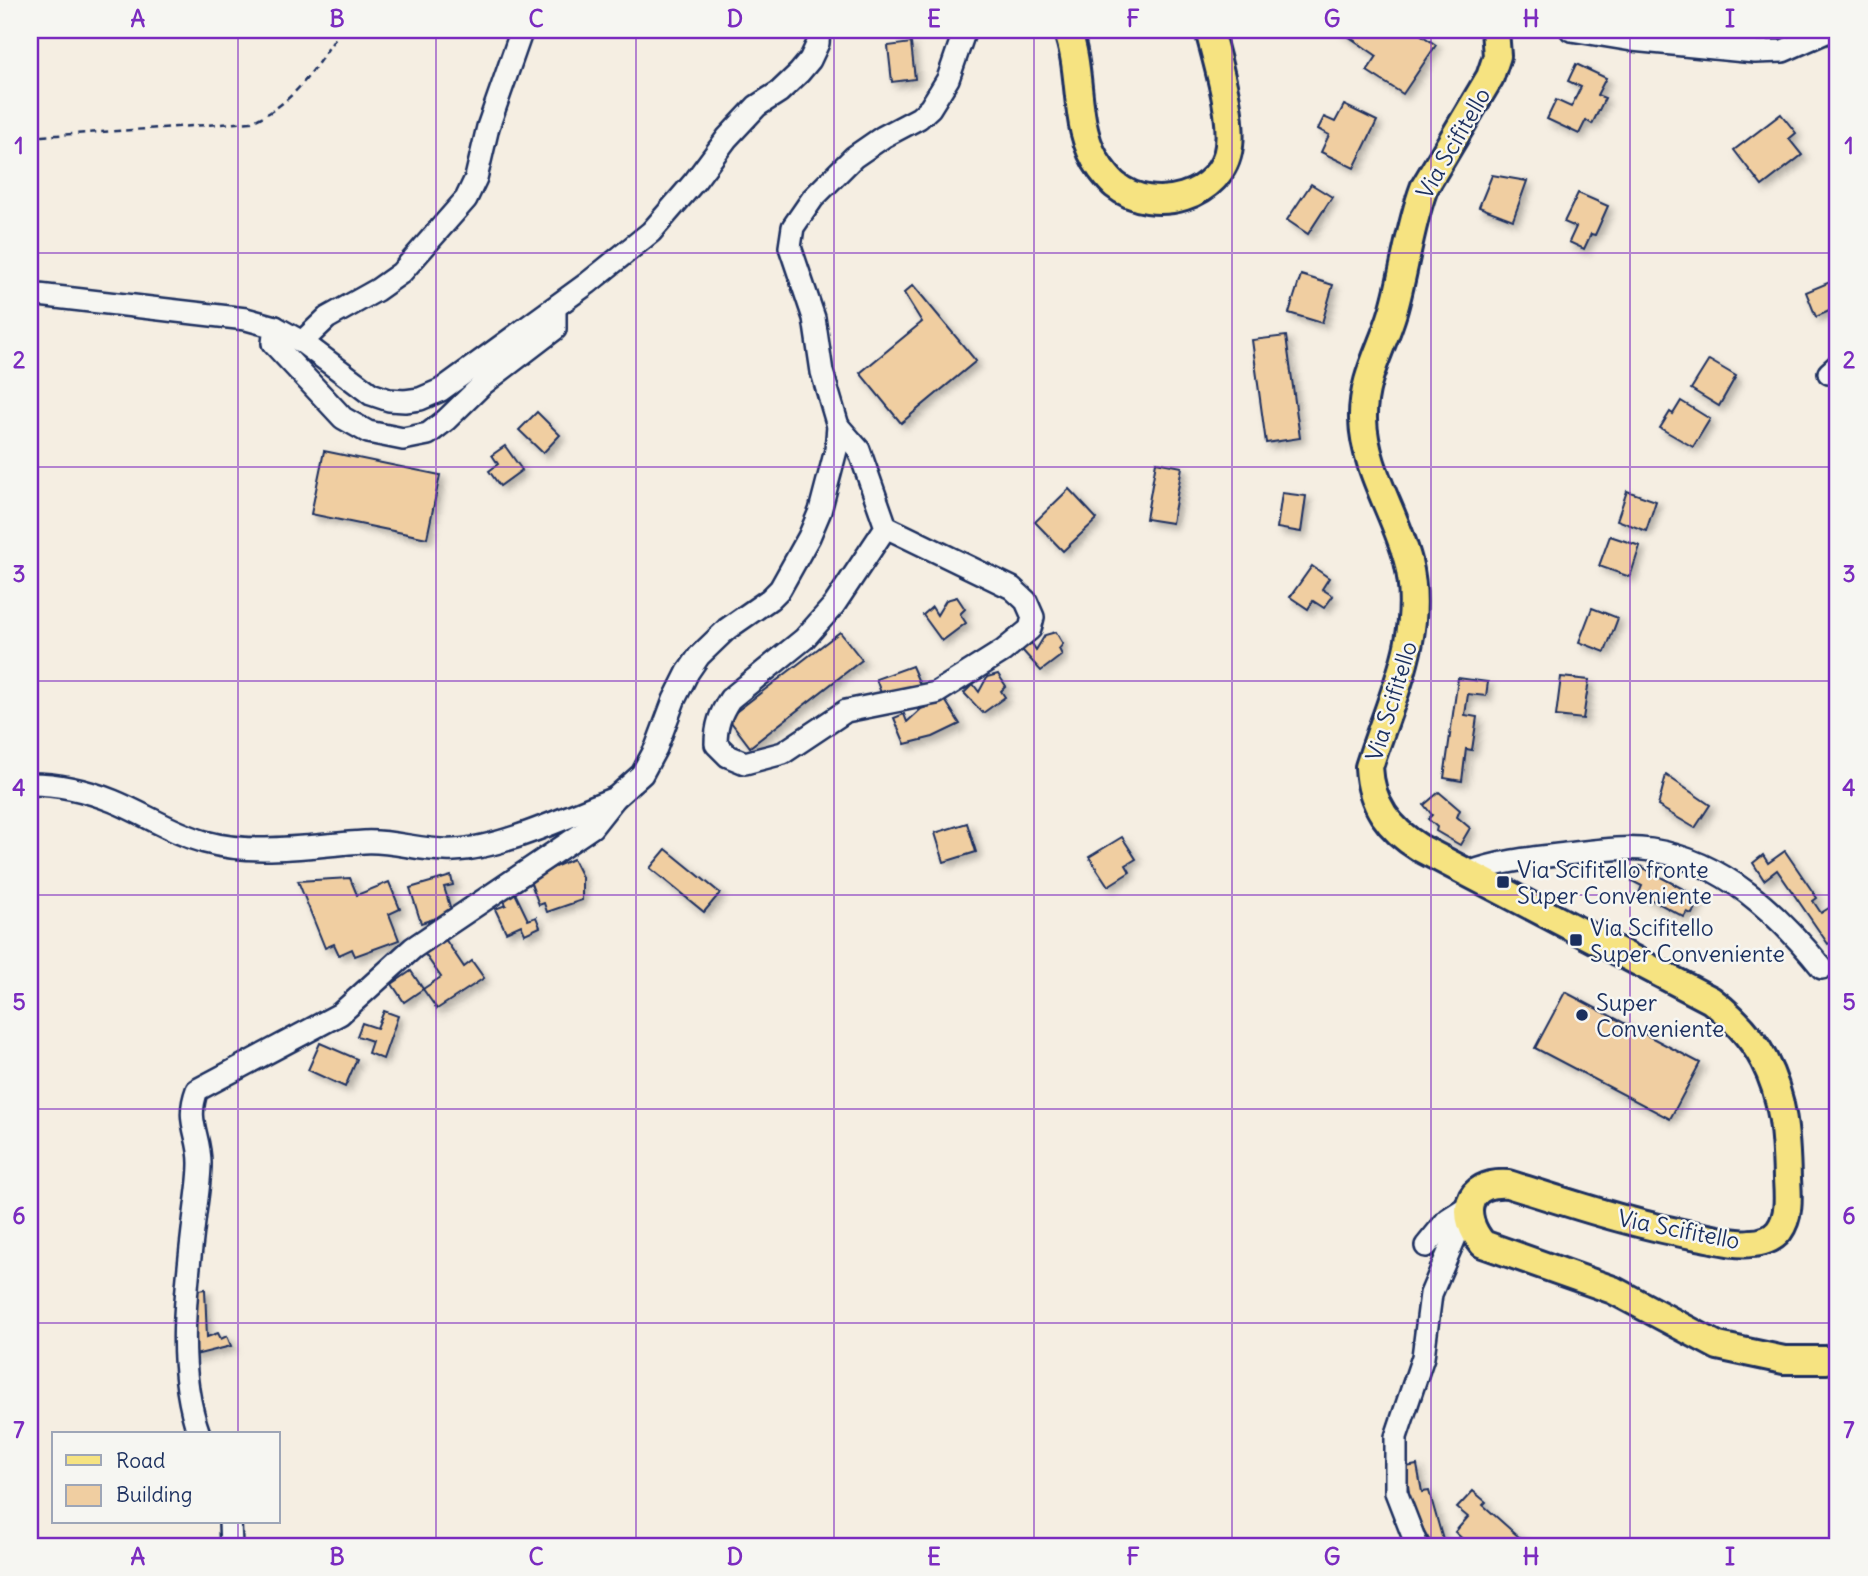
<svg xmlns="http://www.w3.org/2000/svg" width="1868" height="1576" font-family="Delius,sans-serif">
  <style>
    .building { fill: #f0cea1; stroke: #1b2f5e; stroke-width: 2; filter: url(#shadow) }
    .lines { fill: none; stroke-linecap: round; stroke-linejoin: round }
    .minor-casing { stroke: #1b2f5e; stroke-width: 26 }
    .major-casing { stroke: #1b2f5e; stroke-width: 32 }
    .path { stroke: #1b2f5e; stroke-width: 2.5; stroke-dasharray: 7 5; stroke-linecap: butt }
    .minor { stroke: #f6f6f2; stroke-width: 21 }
    .major { stroke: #f6e381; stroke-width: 26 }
    .grid { fill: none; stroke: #7b2cbf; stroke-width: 2; stroke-opacity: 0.55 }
    .poi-dot { fill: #1b2f5e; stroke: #f6f6f2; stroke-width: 2.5 }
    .labels { text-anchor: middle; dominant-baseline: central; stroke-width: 5; stroke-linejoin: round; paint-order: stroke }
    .street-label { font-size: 23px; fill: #1b2f5e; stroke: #f6f6f2 }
    .poi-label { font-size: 23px; fill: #1b2f5e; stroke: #f6f6f2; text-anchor: start }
    .neatline { fill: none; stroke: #7b2cbf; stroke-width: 2.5 }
    .grid-label { font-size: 23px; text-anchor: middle; font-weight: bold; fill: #7b2cbf }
  </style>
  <defs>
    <filter id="shadow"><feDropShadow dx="4.5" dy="4.5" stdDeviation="3.5" flood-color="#0004"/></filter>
  </defs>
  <rect width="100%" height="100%" fill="#f5eee2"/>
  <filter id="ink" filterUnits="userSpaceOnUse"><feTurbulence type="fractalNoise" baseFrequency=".0143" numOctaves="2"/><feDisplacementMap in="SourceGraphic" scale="14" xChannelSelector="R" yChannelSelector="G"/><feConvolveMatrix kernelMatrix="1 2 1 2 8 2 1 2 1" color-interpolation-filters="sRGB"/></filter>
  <g filter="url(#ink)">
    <g class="building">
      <path d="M1339,30H1414L1436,45L1403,94L1367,71L1377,56Z"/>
      <path d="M911,43L915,79L892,82L888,46Z"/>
      <path d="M1576,64L1606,78L1597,95L1605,98L1592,124L1586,120L1579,134L1547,119L1556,100L1571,107L1581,87L1568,81Z"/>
      <path d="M1344,105L1377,121L1354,168L1321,152L1329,135L1318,129L1324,117L1335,122Z"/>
      <path d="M1781,114L1796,133L1789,139L1802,155L1762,186L1734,150Z"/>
      <path d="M1492,175L1527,181L1513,220L1479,207Z"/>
      <path d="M1311,184L1332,197L1308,234L1287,220Z"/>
      <path d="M1578,193L1608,206L1595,235L1591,234L1584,249L1569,242L1576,227L1564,222Z"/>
      <path d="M1301,275L1333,285L1322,323L1289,313Z"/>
      <path d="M1830,282L1838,300V307L1816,317L1806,292Z"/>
      <path d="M913,285L976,361L901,423L860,373L922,322L904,293Z"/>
      <path d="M1286,336L1300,438L1266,443L1252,340Z"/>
      <path d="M1709,360L1736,376L1719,406L1691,389Z"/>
      <path d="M1681,401L1710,419L1693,447L1660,428L1670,412L1673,414Z"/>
      <path d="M537,412L560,435L543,453L519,430Z"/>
      <path d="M505,446L522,470L500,486L489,471L498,464L492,455Z"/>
      <path d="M324,451L440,475L427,538L311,514Z"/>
      <path d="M1156,462L1182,467L1172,523L1146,519Z"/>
      <path d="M1069,489L1097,519L1063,551L1035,522Z"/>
      <path d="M1627,491L1656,501L1646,531L1617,520Z"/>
      <path d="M1282,493L1306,496L1301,532L1277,528Z"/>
      <path d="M1610,536L1640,546L1630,577L1599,566Z"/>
      <path d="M1312,566L1329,578L1322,589L1333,596L1324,608L1313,601L1308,609L1290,597Z"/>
      <path d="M957,597L965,609L960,614L966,623L942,641L923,615L932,607L937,615L946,600Z"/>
      <path d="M1592,608L1618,618L1605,652L1579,642Z"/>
      <path d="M840,632L862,660L750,747L728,718Z"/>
      <path d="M1056,632L1063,644L1059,649L1062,655L1041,671L1022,650L1031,642L1036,650L1045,635Z"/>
      <path d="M912,666L921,687L881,693L876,679Z"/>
      <path d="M998,674L1006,686L1001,691L1005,697L983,713L964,693L973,684L979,692L987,677Z"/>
      <path d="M1561,677L1589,680L1583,719L1556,716Z"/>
      <path d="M1458,678L1488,682L1486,696L1468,694L1465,715L1477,717L1472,750L1466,749L1462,781L1444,778Z"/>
      <path d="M945,700L960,724L933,737L905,744L894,718L904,714L907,722L921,709Z"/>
      <path d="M1666,775L1710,805L1695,828L1658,806Z"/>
      <path d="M1439,792L1460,810L1457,817L1470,828L1460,845L1436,831L1437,827L1428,819L1432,815L1424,805Z"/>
      <path d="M967,823L976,852L944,862L935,833Z"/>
      <path d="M1122,837L1136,859L1126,865L1130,872L1108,886L1089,857Z"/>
      <path d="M666,849L720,893L704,912L650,868Z"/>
      <path d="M1785,851L1817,898L1813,901L1821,913L1832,906L1838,915V938L1828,944L1777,870L1764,880L1753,863L1763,855L1768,863Z"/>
      <path d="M573,859L582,877V900L547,912L544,903L539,905L529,878Z"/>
      <path d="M1640,866L1700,898L1692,914L1687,912L1684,917L1639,893L1642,886L1632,881Z"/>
      <path d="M451,876L453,885L444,887L452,913L421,923L410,888Z"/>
      <path d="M350,878L357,895L389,882L400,909L389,914L399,940L355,956L352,949L339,955L334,944L325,948L298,881Z"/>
      <path d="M515,893L528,920L536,917L540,927L525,934L521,925L506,932L495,909L506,905L503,898Z"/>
      <path d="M443,936L464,967L472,961L484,978L437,1009L423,989L441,977L422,950Z"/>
      <path d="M411,971L423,989L404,1002L392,984Z"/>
      <path d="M1565,992L1700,1063L1670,1119L1535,1048Z"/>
      <path d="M384,1011L398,1016L383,1059L368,1053L372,1041L357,1036L362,1023L377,1028Z"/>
      <path d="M320,1043L357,1059L345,1087L308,1070Z"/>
      <path d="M205,1289L207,1337L218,1333L221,1339L227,1336L231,1346L191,1356L192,1291Z"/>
      <path d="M1417,1465L1422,1492L1429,1491L1443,1540L1431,1543L1415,1515L1409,1493L1406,1467Z"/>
      <path d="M1473,1491L1486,1502L1483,1505L1529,1546H1470L1455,1532L1468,1517L1457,1508Z"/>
    </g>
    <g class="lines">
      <g class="minor-casing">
        <g id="minor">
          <path d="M1571,30L1632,40L1755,52L1783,51L1831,30"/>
          <path d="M30,294L246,319L275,327L302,342L371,394L389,400L405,401L420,399L441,390L588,283L651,232L695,181L727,138L757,106L779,92L799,73L810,60L818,43L819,30"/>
          <path d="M275,327L273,343L343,418L368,432L403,439L428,434L446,420L483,384L555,329V308"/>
          <path d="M302,342L327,318L377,290L401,273L466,199L476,178L488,127L522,30"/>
          <path d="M1829,373L1838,365"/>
          <path d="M838,426L859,450L886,527L1012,588L1026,601L1033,617L1030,629L1003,651L936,693L846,711L783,753L745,763L728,756L716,744C716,726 720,714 730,699L804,639L834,605L886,527"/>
          <path d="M30,784C57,784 88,791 113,801C145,814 170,832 205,842C255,856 313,845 364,842C394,840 423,852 454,850C503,848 568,816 615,798"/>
          <path d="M1468,873C1500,861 1532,858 1566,854C1594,851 1624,846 1651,850C1724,861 1778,914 1822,968"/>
          <path d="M1426,1246L1448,1219L1470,1205"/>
          <path d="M199,1434C175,1367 186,1291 194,1222C196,1203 200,1182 200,1163C200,1134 185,1122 197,1090L340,1014L413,948L592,827L615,798L642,774L656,748L674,700L688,672L699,656L727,629L770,599L780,589L809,537L820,511L836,450L838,426L822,372L814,318L790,247L793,227L813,198L854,157L883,137L919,118L930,108L948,79L965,30"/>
          <path d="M230,1522L231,1546"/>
          <path d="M1417,1546L1396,1492V1437L1423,1357L1431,1294L1457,1233L1469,1222"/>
        </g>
      </g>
      <g class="major-casing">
        <g id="major">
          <path d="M1067,30C1084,74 1072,130 1101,169C1105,174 1110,181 1115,185C1153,216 1223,197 1229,146C1233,113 1217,62 1209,30"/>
          <path d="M1495,30L1497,56L1490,77L1424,188C1409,228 1405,271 1393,312C1382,349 1362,379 1363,419C1364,468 1396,514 1408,561C1426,635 1390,699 1369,767C1371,805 1389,829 1420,848L1711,1000C1733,1017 1751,1035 1764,1060C1784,1098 1786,1137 1787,1179C1788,1196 1790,1216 1779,1231C1773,1239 1761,1243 1751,1243C1736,1245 1718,1240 1703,1237C1637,1226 1572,1204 1508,1184C1465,1181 1459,1216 1483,1244L1613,1290L1718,1346L1784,1360H1826L1838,1358"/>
        </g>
      </g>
      <path class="path" d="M30,140L42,136L251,122C296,103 314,68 341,30"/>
      <use href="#minor" class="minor"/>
      <use href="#major" class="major"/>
    </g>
  </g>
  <path class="grid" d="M238,30V1434M436,30V1546M636,30V1546M834,30V1546M1034,30V1546M1232,30V1546M1431,30V1546M1630,30V1546M30,253H1838M30,467H1838M30,681H1838M30,895H1838M30,1109H1838M30,1323H1838M238,1522V1546"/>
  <g class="poi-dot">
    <rect x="1496" y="875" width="14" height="14" rx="3.5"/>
    <rect x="1569" y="933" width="14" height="14" rx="3.5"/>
    <circle cx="1582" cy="1015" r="7"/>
  </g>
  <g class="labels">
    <g class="street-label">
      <text transform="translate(1453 143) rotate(-60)">Via Scifitello</text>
      <text transform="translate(1391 701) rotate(-73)">Via Scifitello</text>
      <text transform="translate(1679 1229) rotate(11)">Via Scifitello</text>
    </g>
    <g class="poi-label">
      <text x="1517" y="869">Via Scifitello fronte<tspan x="1517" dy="26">Super Conveniente</tspan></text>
      <text x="1590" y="927">Via Scifitello<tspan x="1590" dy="26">Super Conveniente</tspan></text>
      <text x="1596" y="1002">Super<tspan x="1596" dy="26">Conveniente</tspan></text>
    </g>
  </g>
  <rect width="1868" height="1576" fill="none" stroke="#f6f6f2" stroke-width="77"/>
  <rect x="52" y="1432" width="228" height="91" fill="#f6f6f2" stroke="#9ea6b7" stroke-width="2"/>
  <rect x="66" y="1455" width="35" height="10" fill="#f6e381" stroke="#9ea6b7" stroke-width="2"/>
  <text x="116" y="1468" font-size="21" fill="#1b2f5e">Road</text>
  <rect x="66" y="1485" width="35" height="21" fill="#f0cea1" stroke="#9ea6b7" stroke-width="2"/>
  <text x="116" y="1502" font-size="21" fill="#1b2f5e">Building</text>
  <rect x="38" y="38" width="1791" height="1500" class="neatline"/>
  <g class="grid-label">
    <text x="138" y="27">A</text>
    <text x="337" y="27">B</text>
    <text x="536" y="27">C</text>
    <text x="735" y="27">D</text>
    <text x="934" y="27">E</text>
    <text x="1133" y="27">F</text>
    <text x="1332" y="27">G</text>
    <text x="1531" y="27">H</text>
    <text x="1730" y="27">I</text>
    <text x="19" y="154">1</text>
    <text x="1849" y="154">1</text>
    <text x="19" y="368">2</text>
    <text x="1849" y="368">2</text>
    <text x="19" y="582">3</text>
    <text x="1849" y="582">3</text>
    <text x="19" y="796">4</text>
    <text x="1849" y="796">4</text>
    <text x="19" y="1010">5</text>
    <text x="1849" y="1010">5</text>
    <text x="19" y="1224">6</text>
    <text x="1849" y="1224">6</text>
    <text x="19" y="1438">7</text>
    <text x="1849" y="1438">7</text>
    <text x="138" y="1565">A</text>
    <text x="337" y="1565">B</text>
    <text x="536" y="1565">C</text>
    <text x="735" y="1565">D</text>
    <text x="934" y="1565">E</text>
    <text x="1133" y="1565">F</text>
    <text x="1332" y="1565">G</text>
    <text x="1531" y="1565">H</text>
    <text x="1730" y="1565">I</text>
  </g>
</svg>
